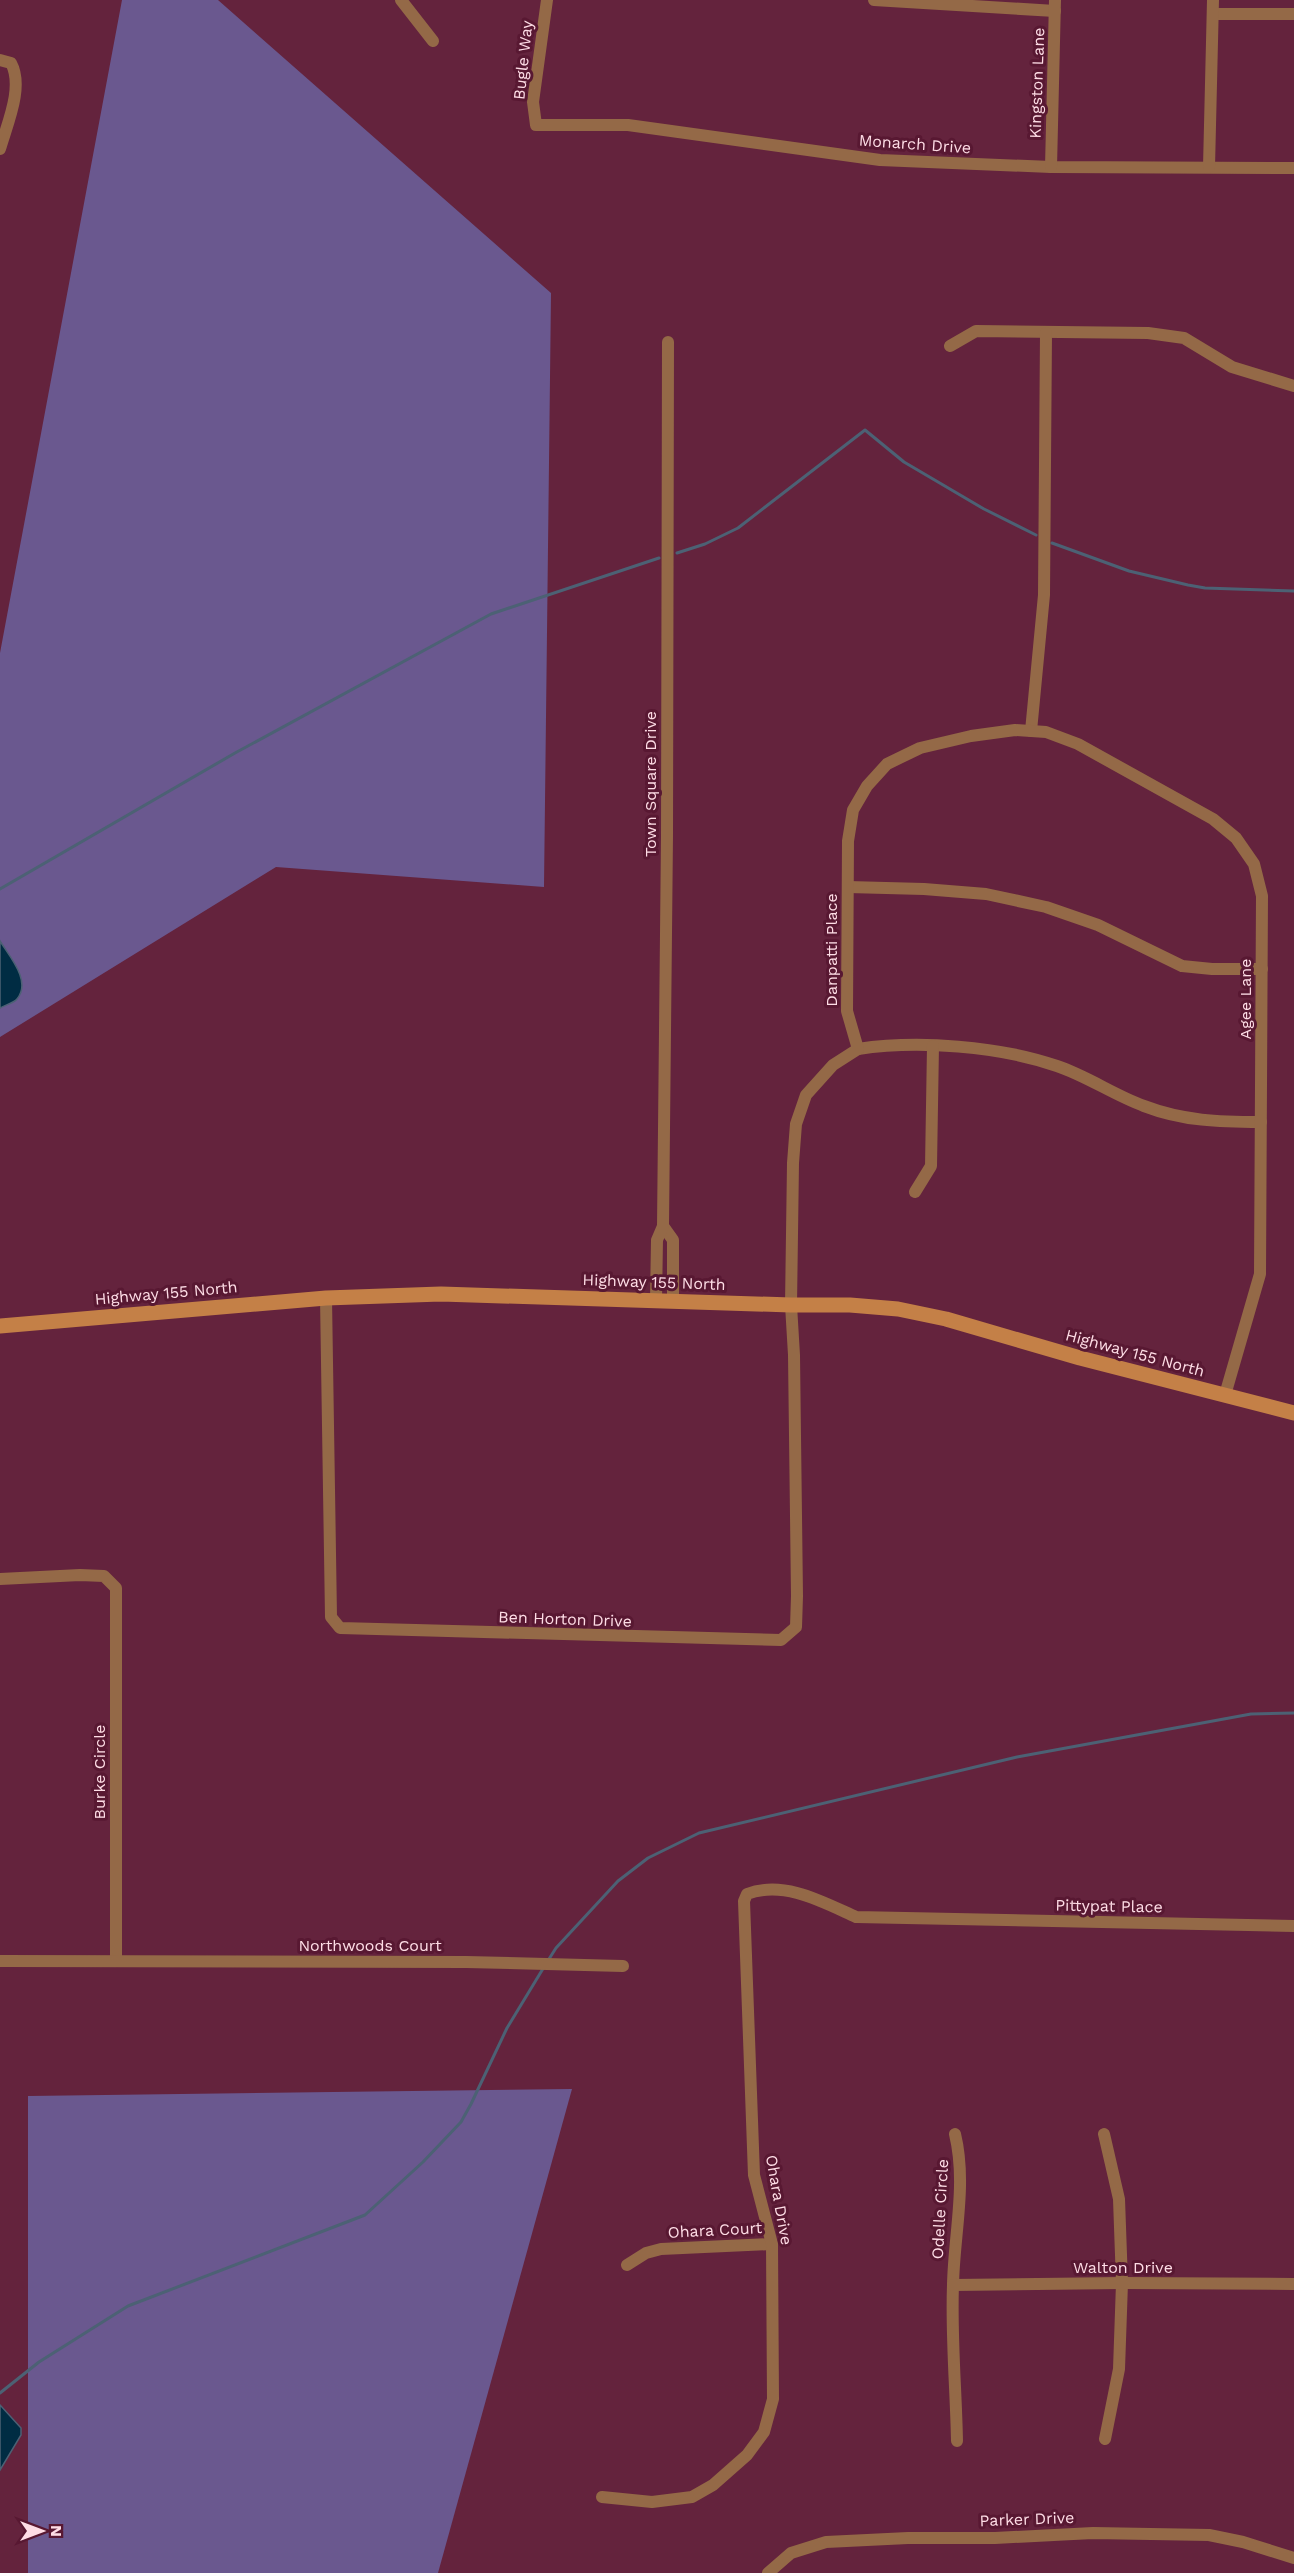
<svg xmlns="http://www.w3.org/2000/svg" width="1294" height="2573" font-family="'Work Sans',sans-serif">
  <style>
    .green { fill: #6a588f }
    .water { fill: #002c43; stroke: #4c6174; stroke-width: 1.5 }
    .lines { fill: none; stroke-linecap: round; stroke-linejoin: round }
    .stream { stroke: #4c6174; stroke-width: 3 }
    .street { stroke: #946947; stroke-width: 12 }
    .secondary { stroke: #c48047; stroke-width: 15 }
    .labels { text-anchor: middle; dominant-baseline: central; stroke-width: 6; stroke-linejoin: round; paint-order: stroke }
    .street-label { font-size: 16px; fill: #fedde6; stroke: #581832 }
  </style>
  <rect width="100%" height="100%" fill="#64233d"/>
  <g class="green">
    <path d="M122,0H218L551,293L544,887L276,867L0,1037V653Z"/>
    <path d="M572,2089L438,2573H28V2096Z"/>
  </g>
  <g class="water">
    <path d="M0,941C9,956 32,981 17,999C14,1003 5,1005 0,1008Z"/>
    <path d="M0,2405L21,2428V2435L0,2470Z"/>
  </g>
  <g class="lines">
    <g class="stream">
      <path d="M1052,543L1129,571L1188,585L1205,588L1294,591"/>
      <path d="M677,553L705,544L738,528L865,430L904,462L984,509L1036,535"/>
      <path d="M0,889L235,753L491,614L659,558"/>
      <path d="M549,1959L556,1948L618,1881L648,1858L699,1833L1017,1757L1251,1714L1294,1713"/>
      <path d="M0,2393L39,2362L128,2306L365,2215L423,2162L461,2122L471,2104L507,2028L544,1967"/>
    </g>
    <g class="street">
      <path d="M401,0L433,41"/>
      <path d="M547,0L533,102L536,125H628L880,160L1051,167L1294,168"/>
      <path d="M874,0L1055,11"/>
      <path d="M1213,14H1294"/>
      <path d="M0,60L11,63C24,87 7,124 0,149"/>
      <path d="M1051,167L1055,0"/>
      <path d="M1209,167L1213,0"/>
      <path d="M950,346L976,331L1148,333L1184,338L1232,367L1294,386"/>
      <path d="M1031,731L1044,595L1046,333"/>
      <path d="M848,887L924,889L986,894L1046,907L1098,925L1182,966L1212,969H1262"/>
      <path d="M858,1049C918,1040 999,1046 1057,1066C1087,1076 1114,1095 1144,1106C1183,1121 1220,1122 1261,1122"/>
      <path d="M915,1192L931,1166L933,1046"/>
      <path d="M663,1226L673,1240V1300"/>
      <path d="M326,1298L331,1617L340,1628L781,1640L796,1627L797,1596L794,1355L791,1305L793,1163L796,1124L806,1095L833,1065L858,1049L847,1011L848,841L853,810L867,786L887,764L920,748L971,736L1015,730L1046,732L1078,744L1213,819L1236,838L1254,864L1262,896L1260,1274L1225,1395"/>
      <path d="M656,1300L657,1240L663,1226L667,836L668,342"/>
      <path d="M0,1579L80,1575L104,1576L116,1588V1960"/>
      <path d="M0,1961L466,1962L623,1966"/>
      <path d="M955,2134C967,2184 954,2234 953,2285C951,2336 956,2389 957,2441"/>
      <path d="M1104,2134L1119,2199L1122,2283L1119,2369L1105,2439"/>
      <path d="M627,2265L646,2253L661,2249L772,2244"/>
      <path d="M953,2285L1122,2283L1294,2284"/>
      <path d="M602,2497L652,2502L692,2497L713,2485L747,2455L764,2432L773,2399L772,2244L754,2175L744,1901L747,1894C784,1880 823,1902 856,1917L1294,1926"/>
      <path d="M768,2573L791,2553L826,2542L908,2538H995L1093,2533L1209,2535L1243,2542L1294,2558"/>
    </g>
    <path class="secondary" d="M0,1326L326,1298L441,1294L791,1305H850L898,1309L946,1319L1080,1358L1294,1413"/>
  </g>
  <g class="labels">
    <g class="street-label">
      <text transform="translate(523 60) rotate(-84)">Bugle Way</text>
      <text transform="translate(1037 83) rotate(-88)">Kingston Lane</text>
      <text transform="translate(915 144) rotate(4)">Monarch Drive</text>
      <text transform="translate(650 784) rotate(-90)">Town Square Drive</text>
      <text transform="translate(831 950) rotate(-90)">Danpatti Place</text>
      <text transform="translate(1245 999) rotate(-90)">Agee Lane</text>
      <text transform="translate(654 1282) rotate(2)">Highway 155 North</text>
      <text transform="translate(166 1293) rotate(-5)">Highway 155 North</text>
      <text transform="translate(1135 1353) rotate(15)">Highway 155 North</text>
      <text transform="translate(565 1619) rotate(2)">Ben Horton Drive</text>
      <text transform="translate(99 1772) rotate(-90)">Burke Circle</text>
      <text transform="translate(1109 1906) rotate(1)">Pittypat Place</text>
      <text x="370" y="1945">Northwoods Court</text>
      <text transform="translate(779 2200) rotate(80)">Ohara Drive</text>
      <text transform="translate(940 2209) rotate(-87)">Odelle Circle</text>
      <text transform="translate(715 2230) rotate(-3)">Ohara Court</text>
      <text x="1123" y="2267">Walton Drive</text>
      <text transform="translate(1027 2519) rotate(-2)">Parker Drive</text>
    </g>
  </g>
  <g transform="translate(42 2531) rotate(90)" stroke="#581832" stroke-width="4.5" paint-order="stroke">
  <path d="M0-4.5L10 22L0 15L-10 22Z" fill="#fedde6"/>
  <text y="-9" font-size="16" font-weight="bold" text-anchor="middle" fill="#fedde6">N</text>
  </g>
</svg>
